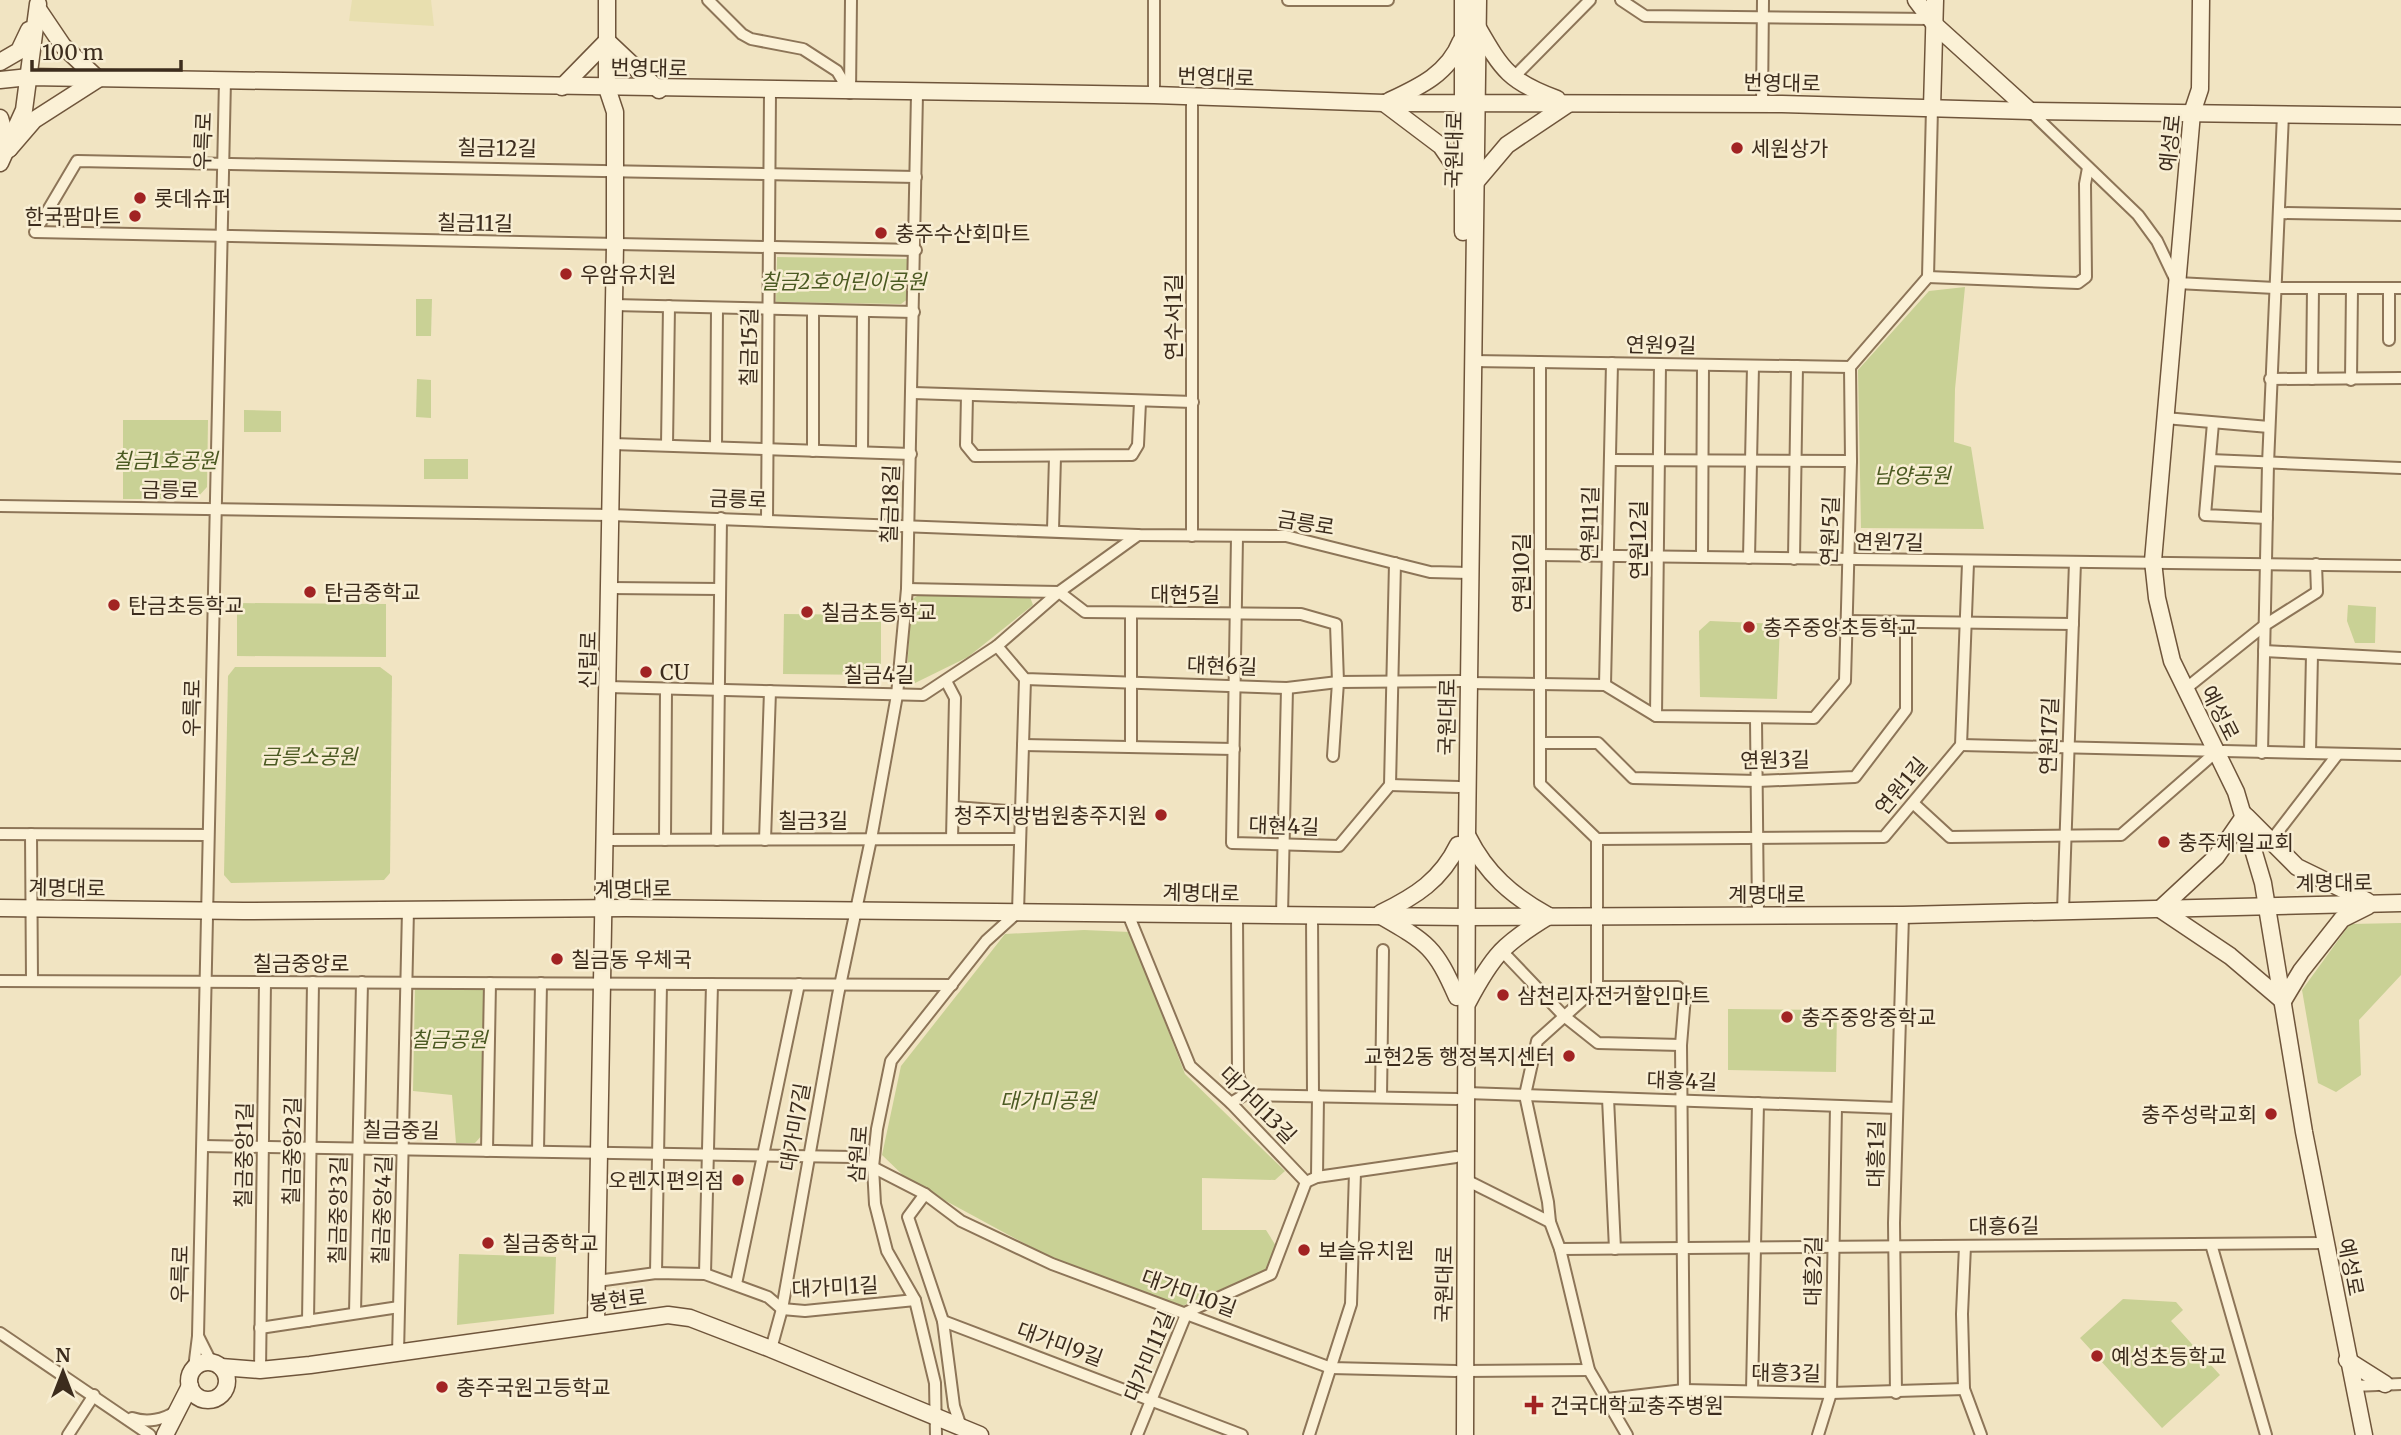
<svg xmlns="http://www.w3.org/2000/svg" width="2401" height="1435" font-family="Merriweather,'Noto Sans KR',serif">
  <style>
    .farmland { fill: #e8dfaf }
    .green { fill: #c9d195 }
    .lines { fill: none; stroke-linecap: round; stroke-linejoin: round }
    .street-casing { stroke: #8d7558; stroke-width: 14 }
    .secondary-casing { stroke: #6f553b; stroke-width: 19 }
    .street { stroke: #fbf1d6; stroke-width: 10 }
    .secondary { stroke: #fbf1d6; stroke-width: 16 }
    .poi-dot { fill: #a12323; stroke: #f8eed3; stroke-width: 2.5 }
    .labels { text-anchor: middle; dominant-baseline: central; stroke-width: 5; stroke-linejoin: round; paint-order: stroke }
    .street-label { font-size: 21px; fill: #3c2c1d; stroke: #f8eed3 }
    .poi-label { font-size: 21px; fill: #3c2c1d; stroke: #f8eed3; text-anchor: start }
    .park-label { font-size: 21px; font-style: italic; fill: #4b5a22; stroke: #f8eed3 }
  </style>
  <rect width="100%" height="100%" fill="#f1e4c2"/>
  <path class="farmland" d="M352,0H431L434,26L349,21Z"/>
  <g class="green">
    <path d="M777,257L909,259V298L901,304L776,302Z"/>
    <path d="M1965,287L1955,389L1954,442L1971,447L1984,529L1861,528L1858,370L1929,291Z"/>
    <path d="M416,299H432L431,336H416Z"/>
    <path d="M417,379L431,380V418L416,417Z"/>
    <path d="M244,410L281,411V432H244Z"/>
    <path d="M123,420H208L207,487L196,499H123Z"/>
    <rect x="424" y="459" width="44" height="20"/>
    <path d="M920,594L1030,597L1033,605L968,657L913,684L907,675L911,600Z"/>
    <path d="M237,603L386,604V657L237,656Z"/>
    <path d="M2348,605L2376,607L2375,643H2355L2347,621Z"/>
    <path d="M784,614L881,615V675L783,674Z"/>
    <path d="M1710,621L1780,624L1777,699L1700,697L1699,631Z"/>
    <path d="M235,667H380L392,676L390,873L384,880L231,883L224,875L228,676Z"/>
    <path d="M2401,923V975L2359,1020L2361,1075L2336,1092L2318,1083L2302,990L2350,924Z"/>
    <path d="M1084,930L1130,932L1185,1074L1285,1171L1275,1180L1202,1178V1230H1266L1276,1246L1266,1270L1182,1306L1046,1255L909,1181L882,1155L901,1066L1005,934Z"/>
    <path d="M415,986L485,987L483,1134L475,1143H456L452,1095L413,1091Z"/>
    <path d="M1728,1009L1837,1010L1836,1072L1728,1070Z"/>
    <path d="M459,1254L556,1257L554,1314L457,1325Z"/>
    <path d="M2123,1299L2176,1302L2183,1310L2171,1321L2220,1375L2162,1428L2080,1338Z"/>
  </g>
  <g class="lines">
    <g class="street-casing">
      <g id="street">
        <path d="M708,0L742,34L751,39L803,49L837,71L850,93"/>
        <path d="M1288,0H1388"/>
        <path d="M1621,0L1645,16L1931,19"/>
        <path d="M1513,78L1590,0"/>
        <path d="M850,92L851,0"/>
        <path d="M1154,95V0"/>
        <path d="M1762,104L1763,0"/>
        <path d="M2030,111L2138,215L2157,241L2177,283L2275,288H2401"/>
        <path d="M2279,213L2401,215"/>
        <path d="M916,250L35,232L77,161L916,177"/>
        <path d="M1928,277L2078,283L2086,277L2085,184L2088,168"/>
        <path d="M1928,277L1932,108"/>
        <path d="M2389,288V340"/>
        <path d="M614,305L914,312"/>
        <path d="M1471,361L1850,367"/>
        <path d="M1540,362V784L1597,839V987"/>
        <path d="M2270,379L2401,378"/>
        <path d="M2312,379L2313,288"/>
        <path d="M2351,380L2352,288"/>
        <path d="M913,393L1193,402"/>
        <path d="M967,395L966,445L975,456L1132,455L1138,445L1140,402"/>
        <path d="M2165,418L2269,427"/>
        <path d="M2213,423L2205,515L2267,518"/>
        <path d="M613,444L911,454"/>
        <path d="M667,445L669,306"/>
        <path d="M716,447L717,308"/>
        <path d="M813,451V311"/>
        <path d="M862,452L863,311"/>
        <path d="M1611,460L1851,461"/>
        <path d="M2210,460L2401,468"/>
        <path d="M0,506L611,515L1138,535L1286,536L1430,572L1469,573"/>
        <path d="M767,520L770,92"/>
        <path d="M1053,530L1055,457"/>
        <path d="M1192,536V97"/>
        <path d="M1237,537L1232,843L1339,846L1390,785L1395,563"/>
        <path d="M1540,555L2401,566"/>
        <path d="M1702,557L1703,365"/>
        <path d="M1749,558L1753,366"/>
        <path d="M1794,559L1797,366"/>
        <path d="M610,588L720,589"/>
        <path d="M907,589L1059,592L1085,612L1301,614L1336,624L1338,682L1333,756"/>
        <path d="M1847,621L2073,624"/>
        <path d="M997,646L1025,679L1287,688L1338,682L1461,681"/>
        <path d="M2264,651L2401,658"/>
        <path d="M946,681L955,698L952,839"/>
        <path d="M1468,683L1605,685L1656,716L1814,718L1845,681L1851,461L1850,367L1928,277"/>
        <path d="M1605,685L1612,363"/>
        <path d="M608,687L923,695L997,646L1059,592L1138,535"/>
        <path d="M2184,690L2265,625L2317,592L2316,564"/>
        <path d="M1656,716L1660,364"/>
        <path d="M1756,719L1758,915"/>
        <path d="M1540,743H1598L1633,778L1757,781L1855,777L1906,710V623"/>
        <path d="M1023,745L1234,749"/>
        <path d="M1961,745L2401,755"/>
        <path d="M1131,746V613"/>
        <path d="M2310,752L2312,654"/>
        <path d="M2262,753L2268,464L2283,114"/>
        <path d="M1390,785L1459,787"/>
        <path d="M1913,803L1950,837L2121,835L2216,752"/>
        <path d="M954,807L1021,812"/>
        <path d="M0,834L208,835"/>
        <path d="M31,834L32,981"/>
        <path d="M1597,839L1884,837L1961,745L1968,563"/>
        <path d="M605,840L1020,839"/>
        <path d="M665,840L666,689"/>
        <path d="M717,840L721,518"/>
        <path d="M765,840L770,691"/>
        <path d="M2270,842L2337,755"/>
        <path d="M2063,911L2075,562"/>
        <path d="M1128,914L1190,1066L1231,1103L1306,1182L1317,1177L1456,1157"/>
        <path d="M1312,914L1313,1095"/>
        <path d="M1237,915L1238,1074L1244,1095"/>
        <path d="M1282,915L1287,688"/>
        <path d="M1500,949L1564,1016L1598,1043L1681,1045"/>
        <path d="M0,981L952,985"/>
        <path d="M1597,987L1537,1041L1525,1095L1548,1202L1550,1222L1560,1249L1589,1370L1627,1435"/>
        <path d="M1597,987H1678L1685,996L1681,1045L1684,1390"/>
        <path d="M1466,1093L1897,1108"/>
        <path d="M1381,1097L1383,950"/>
        <path d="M1608,1098L1615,1249"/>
        <path d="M1231,1103L1244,1095L1457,1099"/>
        <path d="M203,1146L853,1157L925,1194L961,1221L1052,1264L1331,1368L1456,1371"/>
        <path d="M487,1151L490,983"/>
        <path d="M538,1151L541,983"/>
        <path d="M1317,1177L1318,1096"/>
        <path d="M1466,1180L1550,1222"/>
        <path d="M925,1194L908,1217L943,1321L954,1406L962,1430"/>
        <path d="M2211,1244L2266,1435"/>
        <path d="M1965,1246L1962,1314L1964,1389L1981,1435"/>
        <path d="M1560,1249L2324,1243"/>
        <path d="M656,1273L661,984"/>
        <path d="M705,1274L712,984"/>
        <path d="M597,1281L656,1273L705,1274L768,1297L782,1309L805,1311L915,1300"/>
        <path d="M736,1284L799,984"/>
        <path d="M355,1313L362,982"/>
        <path d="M308,1321L313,982"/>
        <path d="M943,1321L1242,1435"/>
        <path d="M260,1328L399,1307"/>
        <path d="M0,1333L150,1435"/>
        <path d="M198,1336L211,1362"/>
        <path d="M771,1349L782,1309L838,995L871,839L897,695L907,589L917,94"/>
        <path d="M398,1354L408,910"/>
        <path d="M194,1368L198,1336L225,80"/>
        <path d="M260,1370L265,982"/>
        <path d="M1465,1371L1589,1370"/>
        <path d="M2353,1386L2401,1384"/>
        <path d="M1752,1391L1758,1103"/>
        <path d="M1896,1393L1894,1223L1903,915"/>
        <path d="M1607,1399L1684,1390L1831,1393L1964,1389"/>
        <path d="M132,1418C147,1423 164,1420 176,1411"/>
        <path d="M68,1435L94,1395"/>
        <path d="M936,1435L935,1383L915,1300L887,1251L875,1204L873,1167L877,1129L891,1061L986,941L1018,912L1025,679"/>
        <path d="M1137,1435L1187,1312L1271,1274L1306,1182"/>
        <path d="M1309,1435L1351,1304L1355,1172"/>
        <path d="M1818,1435L1831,1393L1836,1106"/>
      </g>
    </g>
    <g class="secondary-casing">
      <g id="secondary">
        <path d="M1916,0L1935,25L2030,111"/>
        <path d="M2201,0L2200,89L2192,113L2153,561L2157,598L2172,661L2236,792L2263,883L2304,1132L2364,1435"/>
        <path d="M1478,28C1502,70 1510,82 1557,99"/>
        <path d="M607,41L659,90"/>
        <path d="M0,62L19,51L29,30"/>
        <path d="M0,80L29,77L1154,95L1384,103L1782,104L2030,111L2401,116"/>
        <path d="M562,87L607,41"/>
        <path d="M1389,101C1419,87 1448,74 1461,41"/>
        <path d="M1384,103L1441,146L1463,178"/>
        <path d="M1932,108L1935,0"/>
        <path d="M0,118L9,149"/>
        <path d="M9,149L34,120L98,79L63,46L38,9"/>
        <path d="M0,163L24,110L38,4"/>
        <path d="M1474,184L1507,145L1568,104"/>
        <path d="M1463,232V0"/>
        <path d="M2247,817L2297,867L2367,901"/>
        <path d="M1468,837C1486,873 1512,896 1547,915"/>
        <path d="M0,908L243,911L626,908L1467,917L1903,915L2401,903"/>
        <path d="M2160,909L2230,956L2283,1001"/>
        <path d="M2160,909L2216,857L2245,815"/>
        <path d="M1381,913C1416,896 1441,880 1458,845"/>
        <path d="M1381,916C1428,943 1435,947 1457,997"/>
        <path d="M2283,1001L2301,971L2342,919L2368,906"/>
        <path d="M1468,1002C1493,955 1503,944 1549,916"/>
        <path d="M596,1323L615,245V112L607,88V0"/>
        <path d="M2347,1360L2385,1384"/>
        <circle cx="208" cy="1381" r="19"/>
        <path d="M221,1367L260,1370L310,1365L668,1315L690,1318L771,1349L980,1435"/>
        <path d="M165,1435L190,1386"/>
        <path d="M1465,1435L1467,834L1478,0"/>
      </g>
    </g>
    <use href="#street" class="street"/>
    <use href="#secondary" class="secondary"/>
  </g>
  <g class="poi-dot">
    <circle cx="1737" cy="148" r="7"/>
    <circle cx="140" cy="198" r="7"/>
    <circle cx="135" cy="216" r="7"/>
    <circle cx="881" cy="233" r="7"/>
    <circle cx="566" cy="274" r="7"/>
    <circle cx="310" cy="592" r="7"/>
    <circle cx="114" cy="605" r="7"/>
    <circle cx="807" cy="612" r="7"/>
    <circle cx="1749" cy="627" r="7"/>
    <circle cx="646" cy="672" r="7"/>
    <circle cx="1161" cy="815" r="7"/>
    <circle cx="2164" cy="842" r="7"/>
    <circle cx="557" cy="959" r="7"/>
    <circle cx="1503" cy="995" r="7"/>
    <circle cx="1787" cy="1017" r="7"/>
    <circle cx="1569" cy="1056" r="7"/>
    <circle cx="2271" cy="1114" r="7"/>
    <circle cx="738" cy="1180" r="7"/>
    <circle cx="488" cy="1243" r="7"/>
    <circle cx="1304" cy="1250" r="7"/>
    <circle cx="2097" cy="1356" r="7"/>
    <circle cx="442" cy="1387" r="7"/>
    <path d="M1530.5 1394.5h7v7h7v7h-7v7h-7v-7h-7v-7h7z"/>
  </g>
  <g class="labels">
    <g class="street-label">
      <text transform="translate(649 68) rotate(1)">번영대로</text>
      <text transform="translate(1216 77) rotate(2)">번영대로</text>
      <text transform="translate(1782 83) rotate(1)">번영대로</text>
      <text transform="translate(203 141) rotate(-88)">우륵로</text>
      <text transform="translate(2170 143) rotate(-84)">예성로</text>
      <text transform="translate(497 148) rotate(1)">칠금12길</text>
      <text transform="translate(1454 150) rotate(-89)">국원대로</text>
      <text transform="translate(475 223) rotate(1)">칠금11길</text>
      <text transform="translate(1173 317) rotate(-90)">연수서1길</text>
      <text transform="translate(1661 345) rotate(1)">연원9길</text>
      <text transform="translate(749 347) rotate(-89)">칠금15길</text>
      <text transform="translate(170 490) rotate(1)">금릉로</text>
      <text transform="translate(738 499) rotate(2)">금릉로</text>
      <text transform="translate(890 504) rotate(-88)">칠금18길</text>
      <text transform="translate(1306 523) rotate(9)">금릉로</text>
      <text transform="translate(1590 524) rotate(-89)">연원11길</text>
      <text transform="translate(1830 531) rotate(-88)">연원5길</text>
      <text transform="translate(1638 540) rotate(-90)">연원12길</text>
      <text transform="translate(1889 542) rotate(1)">연원7길</text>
      <text transform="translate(1521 573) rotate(-90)">연원10길</text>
      <text x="1185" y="594">대현5길</text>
      <text transform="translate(588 660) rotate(-89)">신립로</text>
      <text transform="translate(1222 666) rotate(2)">대현6길</text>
      <text x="879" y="674">칠금4길</text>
      <text transform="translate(192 708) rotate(-89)">우륵로</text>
      <text transform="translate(2220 713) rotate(63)">예성로</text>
      <text transform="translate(1447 717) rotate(-89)">국원대로</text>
      <text transform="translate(2049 736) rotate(-88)">연원17길</text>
      <text transform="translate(1775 760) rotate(-1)">연원3길</text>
      <text transform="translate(1901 786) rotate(-50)">연원1길</text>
      <text x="813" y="820">칠금3길</text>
      <text transform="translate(1284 826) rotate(2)">대현4길</text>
      <text transform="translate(2334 883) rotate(-1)">계명대로</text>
      <text transform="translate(67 888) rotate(1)">계명대로</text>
      <text transform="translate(633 889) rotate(-1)">계명대로</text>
      <text transform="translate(1201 893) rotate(1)">계명대로</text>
      <text x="1767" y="894">계명대로</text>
      <text x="301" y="963">칠금중앙로</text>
      <text transform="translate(1682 1081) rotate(2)">대흥4길</text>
      <text transform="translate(1258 1105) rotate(45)">대가미13길</text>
      <text transform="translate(795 1127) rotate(-80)">대가미7길</text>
      <text transform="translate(401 1130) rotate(1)">칠금중길</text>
      <text transform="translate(292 1151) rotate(-89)">칠금중앙2길</text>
      <text transform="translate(858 1154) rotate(-86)">삼원로</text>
      <text transform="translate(1876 1154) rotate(-89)">대흥1길</text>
      <text transform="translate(244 1155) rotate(-89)">칠금중앙1길</text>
      <text transform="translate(338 1210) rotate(-89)">칠금중앙3길</text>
      <text transform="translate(382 1210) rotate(-88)">칠금중앙4길</text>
      <text transform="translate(2004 1226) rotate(-1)">대흥6길</text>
      <text transform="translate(2351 1267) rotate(79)">예성로</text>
      <text transform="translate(1813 1271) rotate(-89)">대흥2길</text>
      <text transform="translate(180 1274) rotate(-89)">우륵로</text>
      <text transform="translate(1444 1284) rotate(-89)">국원대로</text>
      <text transform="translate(835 1287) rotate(-3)">대가미1길</text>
      <text transform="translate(1189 1293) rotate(20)">대가미10길</text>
      <text transform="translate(618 1300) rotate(-7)">봉현로</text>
      <text transform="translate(1060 1344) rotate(20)">대가미9길</text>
      <text transform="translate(1149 1356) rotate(-67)">대가미11길</text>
      <text transform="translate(1786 1373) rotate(1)">대흥3길</text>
    </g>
    <g class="poi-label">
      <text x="1751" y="148">세원상가</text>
      <text x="154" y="198">롯데슈퍼</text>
      <text x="121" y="216" text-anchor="end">한국팜마트</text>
      <text x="895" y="233">충주수산회마트</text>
      <text x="580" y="274">우암유치원</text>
      <text x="324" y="592">탄금중학교</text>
      <text x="128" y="605">탄금초등학교</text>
      <text x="821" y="612">칠금초등학교</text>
      <text x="1763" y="627">충주중앙초등학교</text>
      <text x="660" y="672">CU</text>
      <text x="1147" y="815" text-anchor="end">청주지방법원충주지원</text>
      <text x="2178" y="842">충주제일교회</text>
      <text x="571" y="959">칠금동 우체국</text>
      <text x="1517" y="995">삼천리자전거할인마트</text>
      <text x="1801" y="1017">충주중앙중학교</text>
      <text x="1555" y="1056" text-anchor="end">교현2동 행정복지센터</text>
      <text x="2257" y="1114" text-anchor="end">충주성락교회</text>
      <text x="724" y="1180" text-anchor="end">오렌지편의점</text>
      <text x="502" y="1243">칠금중학교</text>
      <text x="1318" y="1250">보슬유치원</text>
      <text x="2111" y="1356">예성초등학교</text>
      <text x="456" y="1387">충주국원고등학교</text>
      <text x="1550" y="1405">건국대학교충주병원</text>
    </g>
    <g class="park-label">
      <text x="843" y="281">칠금2호어린이공원</text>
      <text x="165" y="460">칠금1호공원</text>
      <text x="1912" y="475">남양공원</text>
      <text x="309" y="756">금릉소공원</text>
      <text x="449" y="1039">칠금공원</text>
      <text x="1048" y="1100">대가미공원</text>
    </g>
  </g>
  <g transform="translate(63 1372)" stroke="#f8eed3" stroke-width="5" paint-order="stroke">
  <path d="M0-5L12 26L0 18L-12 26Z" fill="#3c2c1d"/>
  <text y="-10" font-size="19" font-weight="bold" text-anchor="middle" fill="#3c2c1d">N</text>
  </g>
  <path d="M32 60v10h149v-10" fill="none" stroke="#3c2c1d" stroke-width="3.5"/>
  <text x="42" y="60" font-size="21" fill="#3c2c1d" stroke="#f8eed3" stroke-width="5" paint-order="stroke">100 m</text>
</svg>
